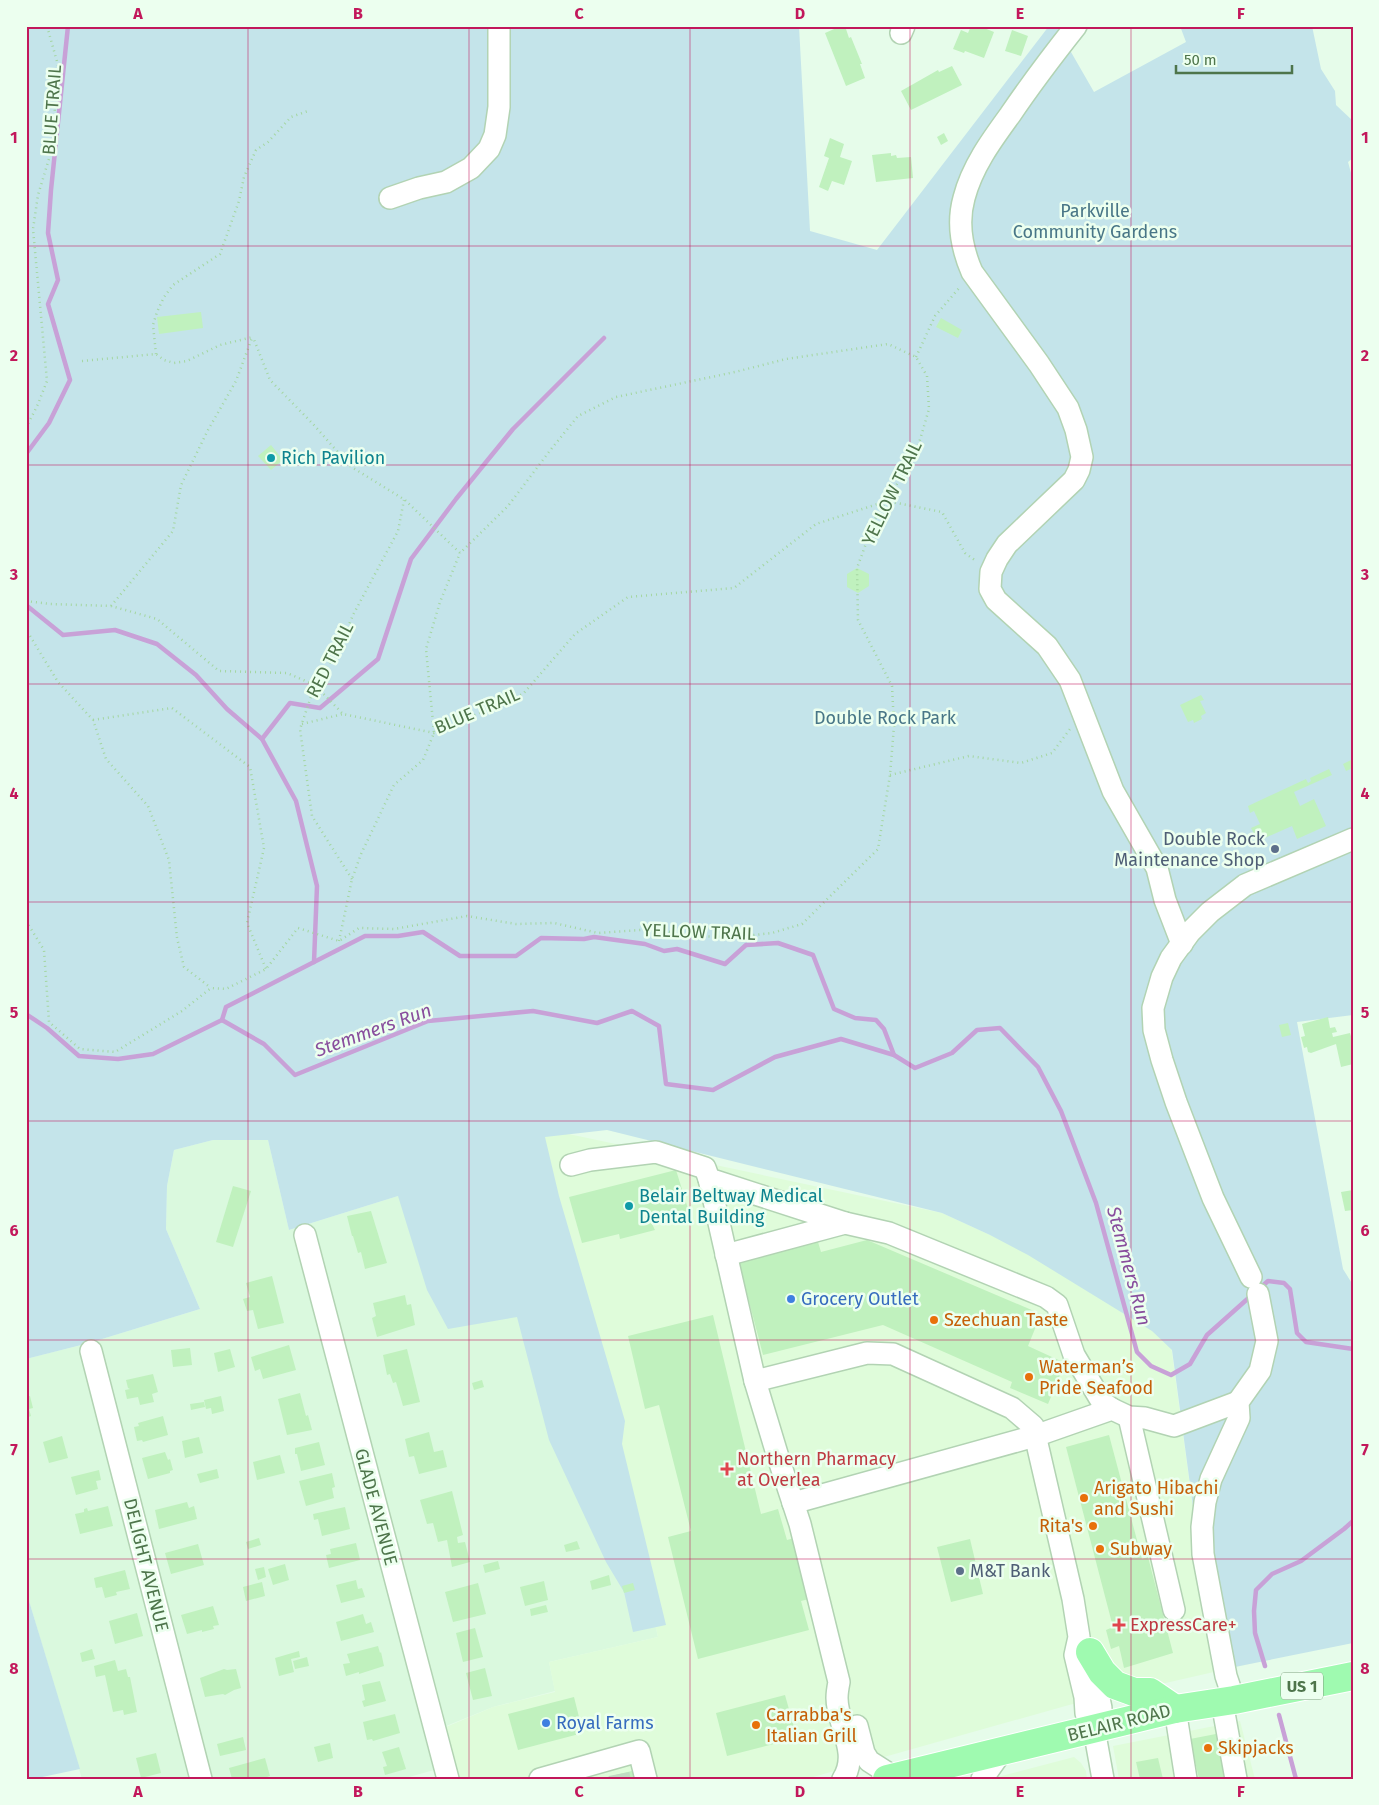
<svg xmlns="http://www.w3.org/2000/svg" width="1379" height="1805" font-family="'Fira Sans',sans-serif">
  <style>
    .residential { fill: #daf9de }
    .commercial { fill: #dffcda }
    .green { fill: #c4e4ea }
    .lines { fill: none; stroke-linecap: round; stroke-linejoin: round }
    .stream { stroke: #c8a1d7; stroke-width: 4.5 }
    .building { fill: #c0f1be }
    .minor-tunnel { stroke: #c0dac2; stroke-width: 21; stroke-dasharray: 21 11; stroke-linecap: butt }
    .minor-casing { stroke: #b2d3b3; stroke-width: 24 }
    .major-casing { stroke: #fff; stroke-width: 30 }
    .path { stroke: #a4d6a1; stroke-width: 2.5; stroke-dasharray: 1 4; stroke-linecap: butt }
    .minor { stroke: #fff; stroke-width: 21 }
    .major { stroke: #9ffab0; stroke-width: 28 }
    .grid { fill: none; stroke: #c2185b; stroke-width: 1; stroke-opacity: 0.55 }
    .culture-dot { fill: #0f9aa8; stroke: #ecffef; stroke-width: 2 }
    .service-dot { fill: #5c6f8a; stroke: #ecffef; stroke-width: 2 }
    .shop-dot { fill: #3f7fe0; stroke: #ecffef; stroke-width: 2 }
    .food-dot { fill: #e8710a; stroke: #ecffef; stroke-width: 2 }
    .health-dot { fill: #e0444e; stroke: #ecffef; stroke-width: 2 }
    .labels { text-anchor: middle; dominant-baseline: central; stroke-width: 5; stroke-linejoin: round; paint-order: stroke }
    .shield { fill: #ecffef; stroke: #7d9e7c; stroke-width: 1 }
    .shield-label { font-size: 16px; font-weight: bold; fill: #4e754b }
    .street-label { font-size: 18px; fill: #4e754b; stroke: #ecffef }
    .park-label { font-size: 18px; fill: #487687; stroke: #ecffef }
    .culture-label { font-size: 18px; fill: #0d838f; stroke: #ecffef; text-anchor: start }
    .service-label { font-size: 18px; fill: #4e5e75; stroke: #ecffef; text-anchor: end }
    .shop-label { font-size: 18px; fill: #366cbe; stroke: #ecffef; text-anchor: start }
    .food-label { font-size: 18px; fill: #c56008; stroke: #ecffef; text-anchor: start }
    .health-label { font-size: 18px; fill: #be3a42; stroke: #ecffef; text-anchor: start }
    .water-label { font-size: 19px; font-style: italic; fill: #884e9d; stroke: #ecffef }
    .neatline { fill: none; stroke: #c2185b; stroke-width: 2 }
    .grid-label { font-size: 16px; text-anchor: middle; font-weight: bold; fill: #c2185b }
  </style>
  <rect width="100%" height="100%" fill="#e6fcea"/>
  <path class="residential" d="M213,1140H268L289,1230L398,1196L567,1255L658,1637L549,1662L555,1691L493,1707L424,1735L434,1770L402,1779H82L26,1591V1359L89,1343L200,1309L166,1229L167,1186L174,1150Z"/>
  <g class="commercial">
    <path d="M540,1128L942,1213L1167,1316L1215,1671L1275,1658L1069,1705L806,1779H459L446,1727L493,1707L555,1692L549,1662L658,1637L567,1255Z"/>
    <path d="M1240,1721L1255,1779H1119L1113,1746Z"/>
    <path d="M1074,1757L1081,1763L1086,1771L1087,1779H990Z"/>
  </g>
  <g class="green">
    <path d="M26,26H799L810,231L877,250L1049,26H1056L1094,92L1186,42L1180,26H1312L1321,69L1335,91L1336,105L1353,121V158L1348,162L1353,180V1015L1297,1022L1343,1269L1353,1285V1643L1215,1671L1172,1350L1152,1331L1028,1255L990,1235L942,1213L607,1130L545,1137L559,1196L625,1421L622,1444L666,1625L633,1632L624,1592L606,1562L549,1440L517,1317L448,1329L427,1290L398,1196L289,1230L268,1140H213L174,1150L167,1186L166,1229L200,1309L89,1343L26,1359Z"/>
    <path d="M26,1591L80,1769L33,1779H26Z"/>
  </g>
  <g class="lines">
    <g class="stream">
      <path d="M26,454L49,423L70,380L48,304L58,280L48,233L51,190L68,26"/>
      <path d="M26,605L63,635L115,630L157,644L196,675L227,709L262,739L296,801L317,886L314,962L226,1007L222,1020"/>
      <path d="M262,739L290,703L320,708L378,659L411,559L456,499L513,429L604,338"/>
      <path d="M314,962L365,936H398L423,932L460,956H516L541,938L584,939L594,937L645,944L664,951L677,949L725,964L746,945L778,943L813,955L834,1009L855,1018L876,1020L884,1029L894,1055"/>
      <path d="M26,1014L47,1028L79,1056L118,1059L153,1054L222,1020"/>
      <path d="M222,1020L264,1044L295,1075L428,1021L533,1011L597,1023L632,1011L659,1026L666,1084L713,1090L775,1057L841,1039L894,1055L915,1068L952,1053L977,1030L1000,1028L1038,1067L1061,1111L1096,1203L1137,1352L1151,1366L1171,1375L1190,1364L1207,1335L1253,1294"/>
      <path d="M1259,1289L1268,1281L1284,1283L1290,1289L1297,1333L1306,1342L1353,1349"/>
      <path d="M1265,1666L1255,1633L1254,1611L1256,1590L1272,1574L1301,1561L1344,1529L1353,1521"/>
      <path d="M1279,1715L1296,1779"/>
    </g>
  </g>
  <g class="building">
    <path d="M841,26H845L849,38L851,37L862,64H860L865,78L846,86L825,33Z"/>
    <path d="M971,26H979L994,32L984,58L965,51L964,53L953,49L961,30L968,33Z"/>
    <path d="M1012,30L1028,36L1021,56L1005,51Z"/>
    <path d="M952,66L962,85L911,110L901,91L938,70L939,72Z"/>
    <path d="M944,133L948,141L941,145L937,137Z"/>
    <path d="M830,138L844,144L840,157L852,161L844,185L832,181L828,191L819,187L829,158L824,156Z"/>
    <path d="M891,153V156L896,155L897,158L911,157L913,178L876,182L872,155Z"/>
    <path d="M201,312L203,328L159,334L157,317Z"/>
    <path d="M941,318L962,330L958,338L936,327Z"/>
    <path d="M271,445L283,460L271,470L258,456Z"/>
    <path d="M857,568L869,574V586L858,593L847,587V574Z"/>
    <path d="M1201,695L1204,700L1200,701L1206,713L1201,716L1202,719L1194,723L1193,720L1188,722L1180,705Z"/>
    <path d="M1353,759V768L1346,771L1343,764Z"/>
    <path d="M1329,769L1332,775L1294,792L1300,806L1314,799L1326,826L1297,839L1292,826L1258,841L1251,828L1260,824L1254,811L1250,813L1248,806L1306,779L1308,783L1311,781L1310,778Z"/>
    <path d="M1328,1017L1330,1028L1335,1027L1337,1032L1332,1033L1333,1037L1350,1033L1353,1043V1064L1341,1067L1336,1044L1311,1053L1308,1052L1307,1047L1304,1048L1301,1037L1305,1036L1302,1024Z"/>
    <path d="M1288,1023L1291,1035L1282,1037L1279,1025Z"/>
    <path d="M676,1170L690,1215L652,1224L655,1230L620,1239L619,1234L582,1243L569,1197Z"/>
    <path d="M233,1186L251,1191L233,1247L216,1242Z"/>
    <path d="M1353,1190V1210L1345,1211L1341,1192Z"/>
    <path d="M371,1211L387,1263L365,1269L361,1252L358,1253L353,1236H352L347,1216Z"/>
    <path d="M867,1240L1041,1314L1028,1346L1065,1363L1048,1404L1010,1388L1012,1382L883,1325L763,1355L739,1263L818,1242L821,1252Z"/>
    <path d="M272,1276L284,1323L258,1329L253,1310L247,1311L243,1299L250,1297L246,1283Z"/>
    <path d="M405,1295L407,1305L411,1304L415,1325L377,1337L372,1318L376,1316L373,1303Z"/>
    <path d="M713,1315L761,1514L778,1509L787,1540L794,1538L809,1599L801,1601L809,1630L698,1659L668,1537L691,1531L659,1405L645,1409L628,1336Z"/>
    <path d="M289,1345L296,1370L263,1379L260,1369L255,1371L251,1357Z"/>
    <path d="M190,1348L192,1365L173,1367L171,1350Z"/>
    <path d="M230,1349L235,1367L218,1372L214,1353Z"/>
    <path d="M407,1349L420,1402L403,1406L396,1382L393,1383L390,1374L387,1375L383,1355Z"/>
    <path d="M153,1374L158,1392L152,1394L154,1402L140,1405L138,1397L127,1399L125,1390L130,1389L128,1388L126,1380Z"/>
    <path d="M482,1380L484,1387L474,1390L472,1383Z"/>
    <path d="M300,1393L306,1416L308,1415L312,1430L287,1435L278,1399Z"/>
    <path d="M30,1396L33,1408L29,1409L31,1416L26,1418V1397Z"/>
    <path d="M221,1396L224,1411L212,1414L211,1408L206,1409L204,1400Z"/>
    <path d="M204,1402L205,1407L191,1410L190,1404Z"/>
    <path d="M163,1416L168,1435L143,1442L142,1440L137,1441L134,1427L139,1426L138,1423Z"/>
    <path d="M429,1432L434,1452L443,1450L447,1467L419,1474L414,1456L409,1457L405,1439Z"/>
    <path d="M1109,1435L1142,1559L1148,1557L1173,1653L1124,1668L1119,1646L1111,1649L1106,1630L1113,1627L1066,1447Z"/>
    <path d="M62,1436L68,1458L49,1463L43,1442Z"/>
    <path d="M199,1437L203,1453L185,1458L182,1441Z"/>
    <path d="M319,1442L325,1465L301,1471L297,1454H295V1448Z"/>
    <path d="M165,1452L168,1460L170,1459L173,1470L170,1471V1473L148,1479L142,1458Z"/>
    <path d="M280,1455L285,1473L257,1480L253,1462Z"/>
    <path d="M217,1469L219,1478L200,1483L197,1474Z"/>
    <path d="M99,1470L101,1480L96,1481L98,1489L76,1495L71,1477Z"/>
    <path d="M332,1473L335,1487L332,1488L334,1498L306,1506L299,1481Z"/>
    <path d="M452,1491L463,1535L457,1537L458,1543L465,1542L470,1562L452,1567L447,1540L438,1542L433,1523L427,1524L420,1500Z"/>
    <path d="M187,1502L189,1508L194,1506L197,1519L159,1529L155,1510Z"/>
    <path d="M108,1506L113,1526L80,1534L75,1514L84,1512V1509L87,1508L88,1511Z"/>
    <path d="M345,1507L350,1529L322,1536L318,1519L314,1520L313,1514Z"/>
    <path d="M259,1538L261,1545L248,1549L246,1542Z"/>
    <path d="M970,1539L983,1594L951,1602L937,1547Z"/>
    <path d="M577,1541L580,1549L566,1552L564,1545Z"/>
    <path d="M356,1543L360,1560L329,1568L326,1555L331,1554L330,1549Z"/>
    <path d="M198,1544L204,1565L171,1574L165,1553Z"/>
    <path d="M498,1561L500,1569L485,1573L483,1565Z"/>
    <path d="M285,1564L289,1580L273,1585L268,1569Z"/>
    <path d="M264,1567L266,1577L258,1580L255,1569Z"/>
    <path d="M125,1570L130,1589L116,1592L117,1595L105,1598L102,1587L96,1588L94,1578Z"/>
    <path d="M609,1575L611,1585L592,1590L590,1581Z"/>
    <path d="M356,1580L358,1589L362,1588L365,1597L341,1603L336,1585Z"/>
    <path d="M544,1581L548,1600L525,1606L520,1587Z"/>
    <path d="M262,1582L265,1596L246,1601L243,1587Z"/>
    <path d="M478,1583L486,1614L453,1622L445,1592Z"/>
    <path d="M633,1583L635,1590L624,1593L622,1586Z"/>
    <path d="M546,1605L548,1612L531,1616L530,1609Z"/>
    <path d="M213,1606L219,1625L213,1626L214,1629L202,1632V1630L187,1634L181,1615Z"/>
    <path d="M137,1613L143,1636L115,1644L109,1621Z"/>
    <path d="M363,1614L366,1624L371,1622L374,1632L341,1641L336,1622Z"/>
    <path d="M475,1628L483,1657L463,1662L456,1633Z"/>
    <path d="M378,1646L380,1653L381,1652L384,1666L359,1674V1672L346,1676L343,1664L350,1663L347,1654Z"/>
    <path d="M92,1649L95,1659L82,1662L80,1653Z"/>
    <path d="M299,1651L300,1657L291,1659L294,1672L279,1676L275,1658Z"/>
    <path d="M307,1657L309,1666L295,1669L293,1661Z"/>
    <path d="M115,1660L118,1671L126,1669L128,1677H130L137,1712L124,1715L123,1710L113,1712L105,1675L96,1677L94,1666Z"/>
    <path d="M485,1668L492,1696L473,1700L466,1673Z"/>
    <path d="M224,1669L227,1670L236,1669L241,1688L234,1690L225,1695L223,1694L205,1697L200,1678Z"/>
    <path d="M380,1681L386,1701L364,1707L362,1701L365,1700L362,1685Z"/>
    <path d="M785,1695L797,1738L727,1756L716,1713Z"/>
    <path d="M574,1697L583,1733L518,1750L508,1714Z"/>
    <path d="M395,1714L400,1733L373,1741L372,1739L367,1740L363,1722Z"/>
    <path d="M1221,1733L1229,1779H1199L1190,1739Z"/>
    <path d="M243,1737L246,1750L220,1756L217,1744Z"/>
    <path d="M330,1743L333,1758L318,1762L314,1747Z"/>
    <path d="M399,1747L406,1769L385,1775L383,1767L387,1766L382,1752Z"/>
    <path d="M156,1753L161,1773L141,1778L136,1758Z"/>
    <path d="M265,1758L270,1776L261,1779H232L229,1768Z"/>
    <path d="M1158,1758L1163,1779H1140L1136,1762Z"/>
    <path d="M636,1770L638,1779H603V1778Z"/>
  </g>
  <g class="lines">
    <path class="minor-tunnel" d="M619,1774L620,1779"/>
    <g class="minor-casing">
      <g id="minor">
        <path d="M1076,26C1053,55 1031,84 1010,115C991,141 972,167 964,198C957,223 962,249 972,272L1039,364L1068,408L1076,430L1082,457L1079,470L1074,480L1007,544L997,559L991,572L990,589L996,600L1047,646L1070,680L1113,791L1157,868L1165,900L1182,944"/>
        <path d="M901,33L904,26"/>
        <path d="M390,198L419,188L446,182L471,168L489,149L495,135L499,107V26"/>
        <path d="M571,1165L590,1160L656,1152L705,1168L709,1179L845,1223"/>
        <path d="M709,1179L755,1381"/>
        <path d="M305,1235L448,1779"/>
        <path d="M726,1255L845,1223L889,1233L1046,1297L1057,1305L1074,1355L1102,1402L1112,1409"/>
        <path d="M1251,1277L1213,1198L1176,1102L1162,1060L1154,1030L1153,1008L1162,977L1171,958L1190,932L1210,912L1245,885L1353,839"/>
        <path d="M91,1351L201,1779"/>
        <path d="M1129,1417L1174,1610"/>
        <path d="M793,1503L1035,1436L1112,1409L1129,1417L1145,1418L1174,1426L1238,1402"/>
        <path d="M1234,1700L1226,1676L1203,1554L1202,1527L1205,1502L1211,1479L1239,1418L1238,1402L1260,1371L1267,1341L1258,1294"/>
        <path d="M1222,1702L1236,1779"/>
        <path d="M1175,1709L1186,1779"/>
        <path d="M857,1726L864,1753L869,1761L894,1777"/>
        <path d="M1094,1729L1101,1708L1094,1674"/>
        <path d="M540,1779L639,1751L646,1779"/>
        <path d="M843,1779C860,1753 837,1725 837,1698C837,1693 838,1687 839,1682L800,1524L778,1457L755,1381L867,1353L893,1354L1012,1408L1033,1426L1073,1599L1079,1637L1075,1655L1085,1697L1086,1713L1094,1729L1103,1779"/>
        <path d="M982,1779L1002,1751"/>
      </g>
    </g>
    <g class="major-casing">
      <g id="major">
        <path d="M1090,1652L1102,1672L1115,1685L1134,1692H1150L1175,1709"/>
        <path d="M887,1779L1175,1709L1234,1700L1353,1676"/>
      </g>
    </g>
    <g class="path">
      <path d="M156,354L153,325L157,312L164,297L173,285L220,254L239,201L244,177L256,150L268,142L291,117L308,111"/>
      <path d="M916,357L935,316L960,287"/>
      <path d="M82,361L156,354L164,360L174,363L187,361L220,345L253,337"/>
      <path d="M26,428L38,404L47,381L33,229L38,195L52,149L58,65L47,26"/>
      <path d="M26,601L50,604L111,606L157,619L219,671L287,673L315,685L343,714L434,733L523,694L575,634L628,597L734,588L816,524L887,501L942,512L965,553L976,561"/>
      <path d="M111,606L173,531L181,485L208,430L236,381L252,338"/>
      <path d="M30,636L58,682L93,720L106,759L148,806L169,860L177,938L184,967L211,988"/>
      <path d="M93,720L172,708L250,767L264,848L247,923L266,969"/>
      <path d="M302,724L343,714"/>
      <path d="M890,775L969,756L1021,763L1052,753L1070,729"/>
      <path d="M352,879L312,816L300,729L315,685L333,658L345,634L353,615L398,531L404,500"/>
      <path d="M26,921L44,950L49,1022L80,1049L115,1052L182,1011L211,988L226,989L266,969L298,928L339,941L359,928L394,929L467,916L516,924L554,923L598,933L654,929L691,936L736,937L772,933L802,924L878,849L890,775L894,726L892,686L858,620L857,568L875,519L887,501L917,450L929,409L927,376L916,357L888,344L786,359L735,372L616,397L578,416L552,448L508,506L460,553L405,500L350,466L313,424L270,380L253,337"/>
      <path d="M339,941L352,879L361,854L394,785L423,760L434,733L426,649L440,602L460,553"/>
    </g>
    <use href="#minor" class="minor"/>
    <use href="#major" class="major"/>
  </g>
  <path class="grid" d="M248,26V1779M469,26V1779M690,26V1779M910,26V1779M1131,26V1779M26,246H1353M26,465H1353M26,684H1353M26,902H1353M26,1121H1353M26,1340H1353M26,1559H1353"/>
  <g class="culture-dot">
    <circle cx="271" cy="458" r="5"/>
    <circle cx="629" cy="1206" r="5"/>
  </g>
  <g class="service-dot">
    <circle cx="1275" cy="849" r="5"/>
    <circle cx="960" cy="1571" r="5"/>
  </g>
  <g class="shop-dot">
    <circle cx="791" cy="1299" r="5"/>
    <circle cx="546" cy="1723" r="5"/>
  </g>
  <g class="food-dot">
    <circle cx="934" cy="1320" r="5"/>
    <circle cx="1029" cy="1377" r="5"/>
    <circle cx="1084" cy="1498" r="5"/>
    <circle cx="1093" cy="1526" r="5"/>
    <circle cx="1100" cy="1549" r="5"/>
    <circle cx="756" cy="1725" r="5"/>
    <circle cx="1208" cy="1748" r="5"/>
  </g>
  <g class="health-dot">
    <path d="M724.5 1461.5h5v5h5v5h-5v5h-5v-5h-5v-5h5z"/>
    <path d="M1116.5 1617.5h5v5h5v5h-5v5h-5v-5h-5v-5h5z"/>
  </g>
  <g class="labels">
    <rect class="shield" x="1281" y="1672.5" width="42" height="27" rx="4"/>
    <g class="shield-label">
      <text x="1302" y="1686">US 1</text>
    </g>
    <g class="street-label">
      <text transform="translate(52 110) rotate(-86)">BLUE TRAIL</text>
      <text transform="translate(892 493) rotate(-64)">YELLOW TRAIL</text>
      <text transform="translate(330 660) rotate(-63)">RED TRAIL</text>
      <text transform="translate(477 711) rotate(-23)">BLUE TRAIL</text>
      <text transform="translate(699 932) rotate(2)">YELLOW TRAIL</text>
      <text transform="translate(376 1507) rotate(75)">GLADE AVENUE</text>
      <text transform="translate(146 1565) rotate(76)">DELIGHT AVENUE</text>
      <text transform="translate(1119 1723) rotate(-14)">BELAIR ROAD</text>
    </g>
    <g class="park-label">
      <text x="1095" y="211">Parkville<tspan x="1095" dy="21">Community Gardens</tspan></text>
      <text x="885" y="718">Double Rock Park</text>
    </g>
    <g class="culture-label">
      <text x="281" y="458">Rich Pavilion</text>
      <text x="639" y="1196">Belair Beltway Medical<tspan x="639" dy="21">Dental Building</tspan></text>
    </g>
    <g class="service-label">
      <text x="1265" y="839">Double Rock<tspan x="1265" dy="21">Maintenance Shop</tspan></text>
      <text x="970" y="1571" text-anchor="start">M&amp;T Bank</text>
    </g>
    <g class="shop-label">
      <text x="801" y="1299">Grocery Outlet</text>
      <text x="556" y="1723">Royal Farms</text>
    </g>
    <g class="food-label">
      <text x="944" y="1320">Szechuan Taste</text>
      <text x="1039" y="1367">Waterman’s<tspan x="1039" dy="21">Pride Seafood</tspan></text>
      <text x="1094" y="1488">Arigato Hibachi<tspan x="1094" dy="21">and Sushi</tspan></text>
      <text x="1083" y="1526" text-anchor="end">Rita's</text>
      <text x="1110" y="1549">Subway</text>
      <text x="766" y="1715">Carrabba's<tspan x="766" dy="21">Italian Grill</tspan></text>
      <text x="1218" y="1748">Skipjacks</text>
    </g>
    <g class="health-label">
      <text x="737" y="1459">Northern Pharmacy<tspan x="737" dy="21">at Overlea</tspan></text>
      <text x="1130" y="1625">ExpressCare+</text>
    </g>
    <g class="water-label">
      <text transform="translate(373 1030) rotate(-20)">Stemmers Run</text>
      <text transform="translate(1129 1266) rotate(75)">Stemmers Run</text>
    </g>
  </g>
  <rect width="1379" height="1805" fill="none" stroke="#ecffef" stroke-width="55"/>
  <path d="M1176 65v8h116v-8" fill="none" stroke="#4e754b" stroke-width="2.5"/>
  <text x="1184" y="65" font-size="15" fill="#4e754b" stroke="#ecffef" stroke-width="4" paint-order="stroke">50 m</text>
  <rect x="28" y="28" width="1324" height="1750" class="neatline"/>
  <g class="grid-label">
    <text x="138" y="19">A</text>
    <text x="358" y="19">B</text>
    <text x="579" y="19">C</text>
    <text x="800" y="19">D</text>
    <text x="1020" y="19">E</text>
    <text x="1241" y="19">F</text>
    <text x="14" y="143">1</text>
    <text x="1365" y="143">1</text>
    <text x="14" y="361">2</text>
    <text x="1365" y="361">2</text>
    <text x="14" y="580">3</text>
    <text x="1365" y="580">3</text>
    <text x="14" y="799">4</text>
    <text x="1365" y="799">4</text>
    <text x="14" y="1018">5</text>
    <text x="1365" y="1018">5</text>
    <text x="14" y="1236">6</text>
    <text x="1365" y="1236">6</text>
    <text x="14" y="1455">7</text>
    <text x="1365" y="1455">7</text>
    <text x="14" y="1674">8</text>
    <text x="1365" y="1674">8</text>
    <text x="138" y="1797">A</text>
    <text x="358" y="1797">B</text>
    <text x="579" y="1797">C</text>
    <text x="800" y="1797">D</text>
    <text x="1020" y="1797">E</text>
    <text x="1241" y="1797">F</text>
  </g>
</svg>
